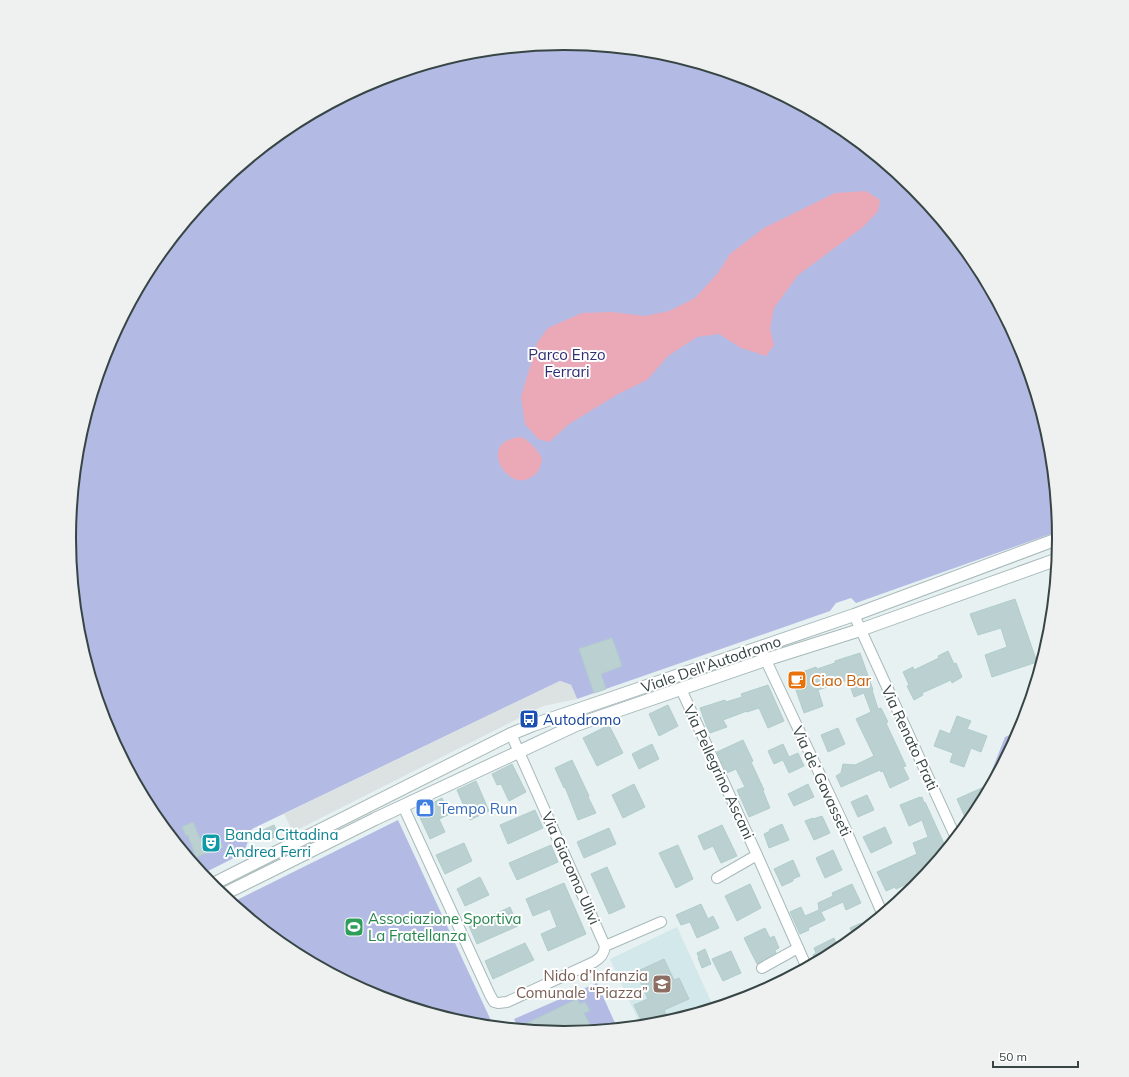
<svg xmlns="http://www.w3.org/2000/svg" width="1129" height="1077" font-family="Mulish,sans-serif">
  <style>
    .education { fill: #d2e8ea }
    .green { fill: #b3bbe4 }
    .parking { fill: #dce1e1 }
    .water { fill: #eba8b6 }
    .building { fill: #bbd0d0; stroke: #b1cdcd }
    .lines { fill: none; stroke-linecap: round; stroke-linejoin: round }
    .minor-casing { stroke: #a7b9ba; stroke-width: 12 }
    .tertiary-casing { stroke: #a7b9ba; stroke-width: 14 }
    .minor { stroke: #fff; stroke-width: 10 }
    .tertiary { stroke: #fff; stroke-width: 12 }
    .labels { text-anchor: middle; dominant-baseline: central; stroke-width: 4; stroke-linejoin: round; paint-order: stroke }
    .park-label { font-size: 15px; fill: #2e2e73; stroke: #fff }
    .street-label { font-size: 15px; fill: #374545; stroke: #fff }
    .food-label { font-size: 15px; fill: #c56008; stroke: #fff; text-anchor: start }
    .transit-label { font-size: 15px; fill: #164399; stroke: #fff; text-anchor: start }
    .shop-label { font-size: 15px; fill: #366cbe; stroke: #fff; text-anchor: start }
    .culture-label { font-size: 15px; fill: #0d838f; stroke: #fff; text-anchor: start }
    .leisure-label { font-size: 15px; fill: #27864d; stroke: #fff; text-anchor: start }
    .education-label { font-size: 15px; fill: #785e54; stroke: #fff; text-anchor: end }
    .rim { fill: none; stroke: #374545; stroke-width: 2 }
  </style>
  <rect width="100%" height="100%" fill="#e7f1f2"/>
  <path class="education" d="M677,927L714,1008L661,1025L641,1026L610,959Z"/>
  <g class="green">
    <path d="M565,43L661,53L754,81L840,127L915,188L977,263L1022,349L1051,442L1059,531L856,603L851,598L836,603L830,611L577,699L571,685L560,681L252,829L244,853L202,874L152,814L107,728L78,635L69,538L79,442L107,349L153,263L214,188L289,126L375,81L468,52Z"/>
    <path d="M1021,730L993,782L990,775L1005,737Z"/>
    <path d="M398,820L494,1027L468,1024L375,996L289,950L231,903Z"/>
    <path d="M597,983L615,1023L600,1031L564,1034L520,1030L514,1019Z"/>
  </g>
  <path class="parking" d="M560,681L571,685L577,699L543,706L293,832L284,814Z"/>
  <g class="water">
    <path d="M866,191L880,200L878,211L863,227L798,275L774,308L770,329L774,345L766,356L741,348L719,334L697,337L668,356L647,380L618,394L569,424L549,442L538,439L525,424L521,397L537,343L548,328L582,313L612,312L645,316L669,311L695,298L718,273L730,254L764,228L835,193Z"/>
    <path d="M522,437C531,443 537,449 542,458C541,467 538,474 530,478C507,492 475,440 522,437Z"/>
  </g>
  <g class="building">
    <path d="M1015,599L1037,662L992,677L985,655L1007,647L1001,628L978,635L970,614Z"/>
    <path d="M612,638L622,666L601,674L606,689L594,693L579,649Z"/>
    <path d="M948,651L954,664L956,663L962,677L952,683L951,680L922,693L923,695L914,700L907,686L909,685L903,672L913,667L914,670L939,658L938,656Z"/>
    <path d="M860,653L873,690H872L878,709L881,708L888,722L886,723L906,766L903,767L909,779L890,788L883,771L881,772L880,770L841,787L836,776L841,773L843,764L855,765L874,756L856,719L871,712L864,693L854,697L848,680L818,690L823,706L804,713L791,676L816,667L817,669L835,663V661Z"/>
    <path d="M768,685L784,721L768,728L759,708L747,712V711L723,720L727,727L710,733L706,725L700,708L725,700L726,702L742,697L741,694Z"/>
    <path d="M668,705L678,726L659,736L649,714Z"/>
    <path d="M957,716L971,721L967,729L987,736L981,752L971,748L964,767L950,762L953,753L934,746L940,730L950,734Z"/>
    <path d="M609,725L623,753L597,766L583,738Z"/>
    <path d="M838,728L845,744L828,752L821,735Z"/>
    <path d="M743,740L753,761L751,762L764,790L763,791L770,808L749,817L737,790L745,787L736,769L727,773L717,752Z"/>
    <path d="M652,744L659,759L639,769L632,754Z"/>
    <path d="M783,744L789,757L798,753L804,766L789,773L783,760L774,764L768,751Z"/>
    <path d="M572,760L589,796L588,797L596,813L578,820L565,787L564,788L555,768Z"/>
    <path d="M512,764L526,792L509,801L501,784L497,785L492,774Z"/>
    <path d="M476,781L489,811L470,820L457,790Z"/>
    <path d="M993,783L976,814L968,824L957,799Z"/>
    <path d="M634,784L645,807L623,818L612,795Z"/>
    <path d="M808,784L814,797L794,806L788,794Z"/>
    <path d="M867,795L874,810L858,817L851,802Z"/>
    <path d="M920,797V798L922,797L924,803L925,802L947,850L931,869L911,878L913,881L896,889L895,887L886,891L877,872L917,854L913,843L928,837L922,820L909,826L900,805Z"/>
    <path d="M442,798L450,814L439,819L445,832L430,839L417,811Z"/>
    <path d="M535,810L543,828L508,844L500,825Z"/>
    <path d="M822,816L830,833L814,840L805,821L813,818V819Z"/>
    <path d="M193,822L201,841L217,834L223,847L196,857L188,835L186,836L182,827Z"/>
    <path d="M782,824L789,840L769,848L764,834L770,831L769,830Z"/>
    <path d="M274,825L279,835L268,840L263,830Z"/>
    <path d="M722,825L737,856L721,863L713,846L704,850L698,836Z"/>
    <path d="M885,827L892,843L871,853L863,837Z"/>
    <path d="M609,828L616,844L584,858L577,842Z"/>
    <path d="M464,843L472,861L445,874L436,855Z"/>
    <path d="M551,845L558,862L517,880L509,863Z"/>
    <path d="M678,845L693,879L676,888L659,853Z"/>
    <path d="M833,850L842,870L825,878L816,858Z"/>
    <path d="M793,860L800,876L793,879V881L782,886L774,869Z"/>
    <path d="M607,867L625,907L609,914L591,874Z"/>
    <path d="M480,877L489,895L465,906L457,889Z"/>
    <path d="M564,883L586,934L548,951L541,934L557,927L550,909L533,916L526,899Z"/>
    <path d="M750,884L761,908L737,921L725,896Z"/>
    <path d="M852,884L861,903L846,910L843,902L821,912L825,920L808,928L809,930L800,934L790,912L801,907L805,916L819,910L818,903L833,896L832,893Z"/>
    <path d="M701,904L708,919L713,916L719,928L697,938L690,922L681,925L676,915Z"/>
    <path d="M510,907L518,926L477,944L469,926Z"/>
    <path d="M861,923L863,931L855,938L850,928Z"/>
    <path d="M765,928L770,938L774,936L779,948L775,950L776,953L757,964L744,938Z"/>
    <path d="M834,938L839,951L816,963L813,955L816,953L814,948Z"/>
    <path d="M525,943L534,960L493,979L485,961Z"/>
    <path d="M705,949L711,964L702,968L698,958H699L697,953Z"/>
    <path d="M731,951L741,973L723,981L712,959Z"/>
    <path d="M664,959L674,980L679,978L689,999L664,1010L670,1022L661,1025L644,1026L634,1005L648,999L636,972Z"/>
    <path d="M577,999L580,1004L585,1002L590,1011L584,1013L593,1031L564,1034L515,1029Z"/>
  </g>
  <g class="lines">
    <g class="minor-casing">
      <g id="minor">
        <path d="M854,615L956,838"/>
        <path d="M760,648L842,821L883,915"/>
        <path d="M681,689L757,855L807,968"/>
        <path d="M511,734L605,946L661,922"/>
        <path d="M403,806L490,995L494,1002L498,1003L507,1002L594,962C601,958 604,954 605,946"/>
        <path d="M717,878L757,855"/>
        <path d="M762,968L798,948"/>
      </g>
    </g>
    <g class="tertiary-casing">
      <g id="tertiary">
        <path d="M211,885L511,734L533,725L854,615L1060,538"/>
        <path d="M222,895L375,819L576,725L765,660L860,630L1058,559"/>
      </g>
    </g>
    <use href="#minor" class="minor"/>
    <use href="#tertiary" class="tertiary"/>
  </g>
  <defs>
    <g id="cafe-square" transform="scale(1)"><rect x="-9" y="-9" width="18" height="18" rx="4" fill="#e8710a" stroke="#fff"/><path d="M-5.5-4.5H6V0H3Q3 3.5 0 3.5H-2.5Q-5.5 3.5-5.5 0ZM3-3.2v2h1.7v-2ZM-6 4.5H4V6H-6Z" fill="#fff"/></g>
    <g id="bus-square" transform="scale(1)"><rect x="-9" y="-9" width="18" height="18" rx="4" fill="#1a4fb4" stroke="#fff"/><path d="M-5-6H5V4H4V6H2V4H-2V6H-4V4H-5ZM-3.5-4V0h7V-4ZM-3.5 1.2v1.5H-2V1.2ZM2 1.2v1.5H3.5V1.2Z" fill="#fff"/></g>
    <g id="shop-square" transform="scale(1)"><rect x="-9" y="-9" width="18" height="18" rx="4" fill="#3f7fe0" stroke="#fff"/><path d="M-5-2.5h2.3a2.7 3.5 0 0 1 5.4 0H5L5.5 6h-11ZM-1.5-2.5h3a1.5 2.3 0 0 0-3 0Z" fill="#fff"/></g>
    <g id="theatre-square" transform="scale(1)"><rect x="-9" y="-9" width="18" height="18" rx="4" fill="#0f9aa8" stroke="#fff"/><path d="M-5-5.5Q0-4 5-5.5V0Q5 5 0 6Q-5 5-5 0ZM-3.3-2.5H-1v1.5H-3.3ZM1-2.5H3.3v1.5H1ZM-2.8 1Q0 5.5 2.8 1Z" fill="#fff"/></g>
    <g id="stadium-square" transform="scale(1)"><rect x="-9" y="-9" width="18" height="18" rx="4" fill="#2e9e5b" stroke="#fff"/><path d="M0-5a6.5 5 0 1 0 0 10a6.5 5 0 1 0 0-10ZM-3.5-1.8h7v3.6h-7Z" fill="#fff"/></g>
    <g id="school-square" transform="scale(1)"><rect x="-9" y="-9" width="18" height="18" rx="4" fill="#8d6e63" stroke="#fff"/><path d="M0-5L7-2L0 1L-7-2ZM-4 1L0 2.5L4 1V4Q0 6-4 4Z" fill="#fff"/></g>
  </defs>
  <g fill-rule="evenodd">
    <use href="#cafe-square" x="797" y="680"/>
    <use href="#bus-square" x="529" y="719"/>
    <use href="#shop-square" x="425" y="808"/>
    <use href="#theatre-square" x="211" y="843"/>
    <use href="#stadium-square" x="354" y="927"/>
    <use href="#school-square" x="662" y="984"/>
  </g>
  <g class="labels">
    <g class="park-label">
      <text x="567" y="354">Parco Enzo<tspan x="567" dy="17">Ferrari</tspan></text>
    </g>
    <g class="street-label">
      <text transform="translate(711 664) rotate(-19)">Viale Dell'Autodromo</text>
      <text transform="translate(910 738) rotate(65)">Via Renato Prati</text>
      <text transform="translate(719 772) rotate(65)">Via Pellegrino Ascani</text>
      <text transform="translate(822 781) rotate(65)">Via de’ Gavasseti</text>
      <text transform="translate(571 868) rotate(66)">Via Giacomo Ulivi</text>
    </g>
    <g class="food-label">
      <text x="811" y="680">Ciao Bar</text>
    </g>
    <g class="transit-label">
      <text x="543" y="719">Autodromo</text>
    </g>
    <g class="shop-label">
      <text x="439" y="808">Tempo Run</text>
    </g>
    <g class="culture-label">
      <text x="225" y="834">Banda Cittadina<tspan x="225" dy="17">Andrea Ferri</tspan></text>
    </g>
    <g class="leisure-label">
      <text x="368" y="918">Associazione Sportiva<tspan x="368" dy="17">La Fratellanza</tspan></text>
    </g>
    <g class="education-label">
      <text x="648" y="975">Nido d’Infanzia<tspan x="648" dy="17">Comunale “Piazza”</tspan></text>
    </g>
  </g>
  <path d="M0 0H1129V1077H0ZM76 538a488 488 0 1 1 976 0a488 488 0 1 1-976 0Z" fill="#eff0f0" fill-rule="evenodd"/>
  <path class="rim" d="M76 538a488 488 0 1 1 976 0a488 488 0 1 1-976 0Z"/>
  <path d="M993 1061v6h85v-6" fill="none" stroke="#374545" stroke-width="2"/>
  <text x="999" y="1061" font-size="12" fill="#374545" stroke="#ffffff" stroke-width="3" paint-order="stroke">50 m</text>
</svg>
